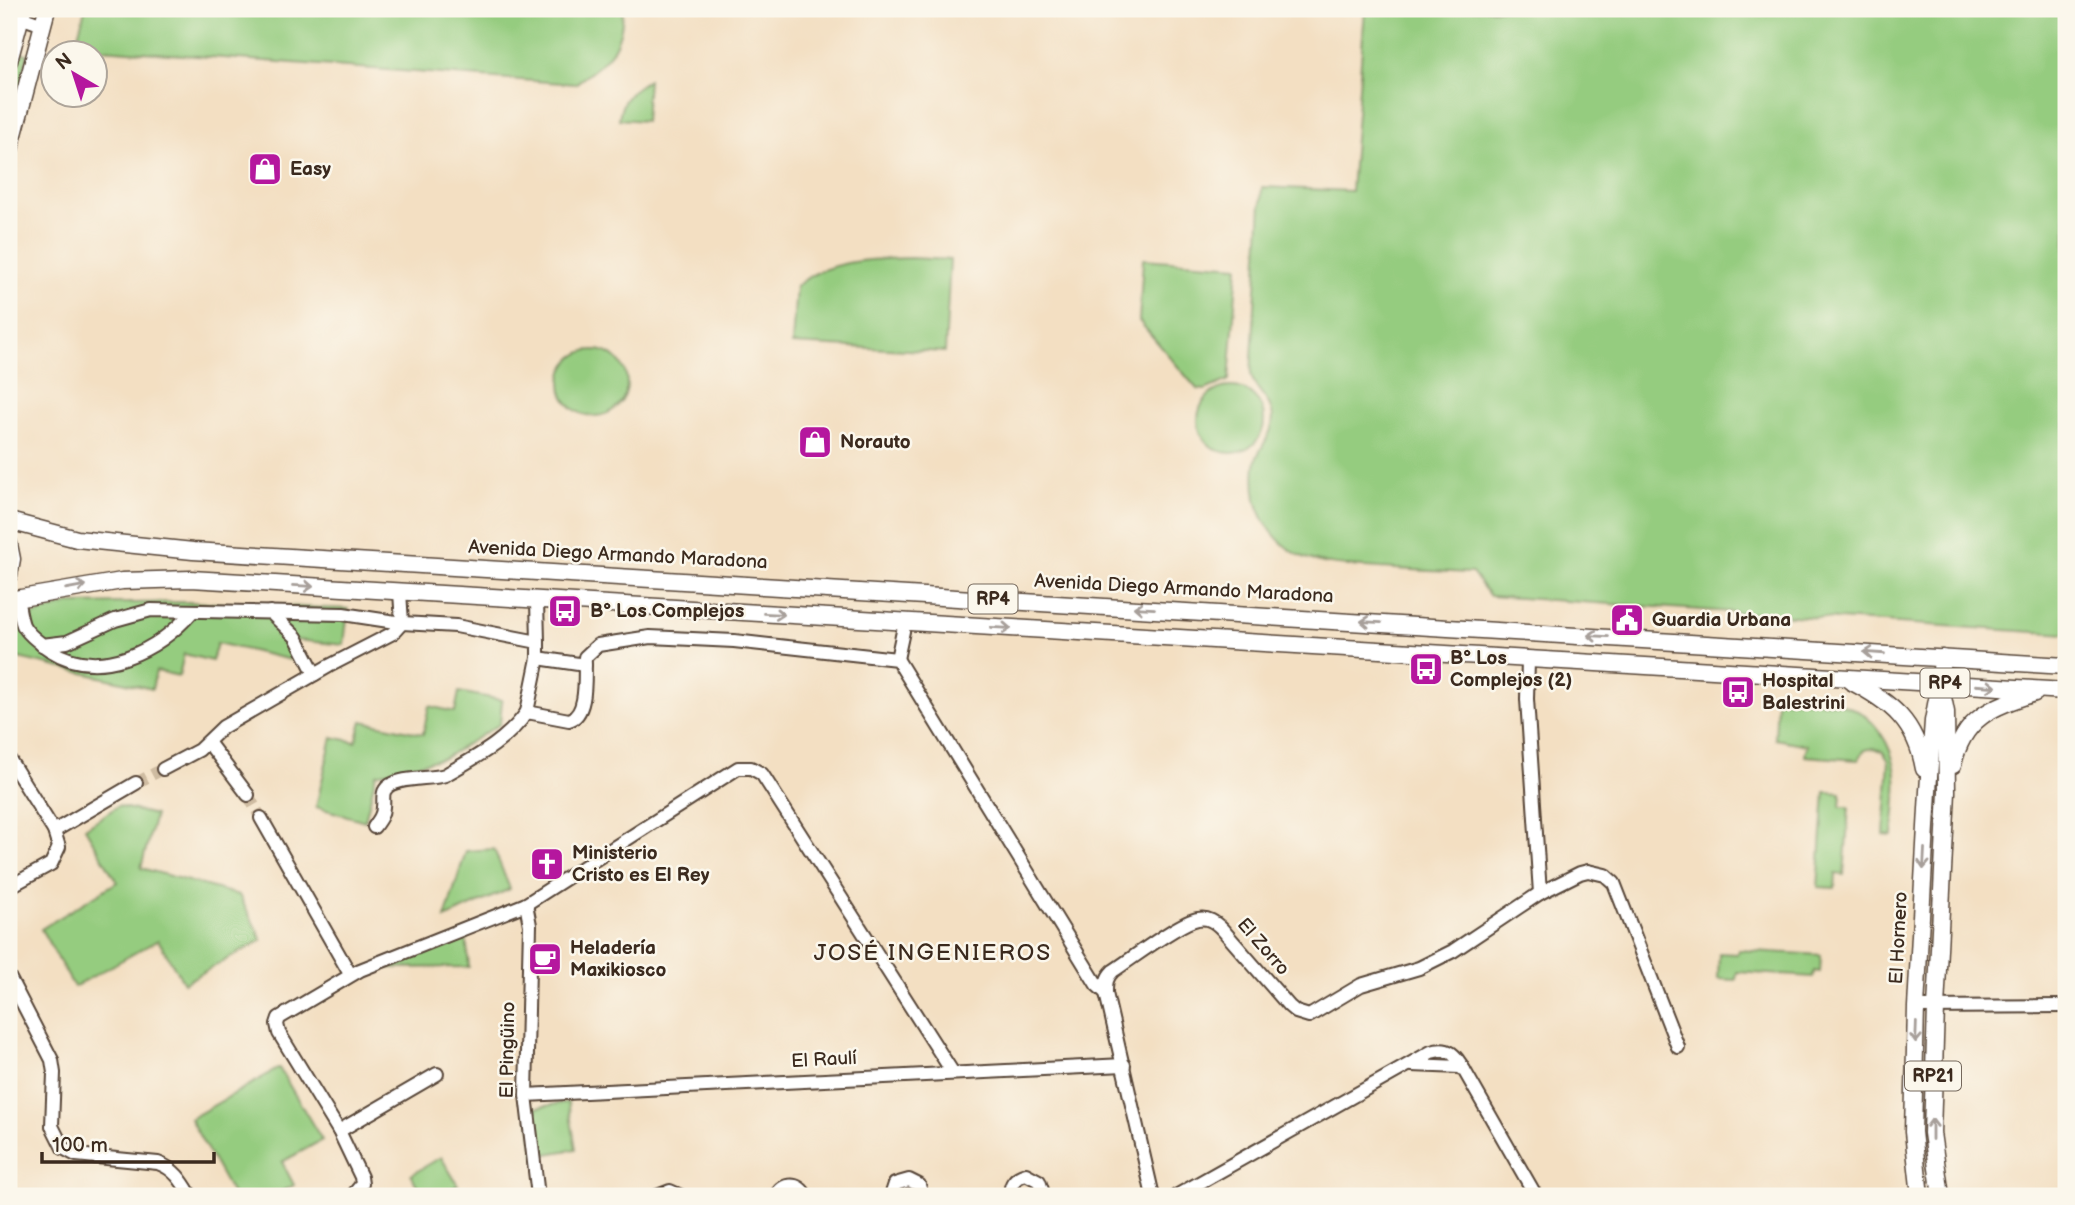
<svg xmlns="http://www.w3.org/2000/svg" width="2075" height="1205" font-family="'Balsamiq Sans',sans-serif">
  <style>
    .green { fill: #95cc7f; stroke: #687b4e; stroke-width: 2 }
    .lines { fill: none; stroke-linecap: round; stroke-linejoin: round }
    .minor-tunnel { stroke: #cebba1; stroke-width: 12; stroke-dasharray: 12 6; stroke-linecap: butt }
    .minor-casing { stroke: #574537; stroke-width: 16 }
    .major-casing { stroke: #574537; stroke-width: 19 }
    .minor { stroke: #fff; stroke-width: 12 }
    .major { stroke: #fff; stroke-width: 16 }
    .oneway { stroke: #a79f9a }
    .labels { text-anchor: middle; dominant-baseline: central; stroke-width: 5; stroke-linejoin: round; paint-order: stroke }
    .shield { fill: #fbf7ec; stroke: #75685c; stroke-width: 2 }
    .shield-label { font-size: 18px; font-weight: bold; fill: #3b2a1e }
    .poi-label { font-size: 19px; font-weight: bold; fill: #3b2a1e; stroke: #fbf7ec; text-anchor: start }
    .street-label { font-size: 19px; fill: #3b2a1e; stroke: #fbf7ec }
    .quarter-label { font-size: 23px; letter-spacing: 2px; fill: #3b2a1e; stroke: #fbf7ec }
  </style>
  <rect width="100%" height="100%" fill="#fbf7ec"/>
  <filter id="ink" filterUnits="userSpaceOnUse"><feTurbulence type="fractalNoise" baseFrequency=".0143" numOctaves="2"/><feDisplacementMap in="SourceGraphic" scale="14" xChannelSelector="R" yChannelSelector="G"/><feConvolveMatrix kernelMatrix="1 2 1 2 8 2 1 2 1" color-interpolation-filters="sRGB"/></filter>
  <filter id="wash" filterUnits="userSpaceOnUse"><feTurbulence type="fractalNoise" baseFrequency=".00686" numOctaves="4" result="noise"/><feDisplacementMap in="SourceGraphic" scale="28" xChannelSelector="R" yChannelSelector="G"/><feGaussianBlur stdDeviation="1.57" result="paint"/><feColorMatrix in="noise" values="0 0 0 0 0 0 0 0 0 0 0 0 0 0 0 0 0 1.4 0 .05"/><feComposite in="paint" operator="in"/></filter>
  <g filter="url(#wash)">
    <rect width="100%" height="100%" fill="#f3dfc2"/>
    <g class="green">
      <path d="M85,9H623C622,51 606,61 575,84L75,47Z"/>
      <path d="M1365,9H2066V634L1490,596L1472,573C1441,572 1411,570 1380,568C1354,566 1326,567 1301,556C1280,547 1261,522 1256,499C1254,487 1253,468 1257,457C1263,443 1273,433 1273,417C1272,400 1255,391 1251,375L1262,187L1351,191Z"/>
      <path d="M21,53L28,54L9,134C9,114 4,65 21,53Z"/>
      <path d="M648,80L645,121L619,119C621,100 631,90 648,80Z"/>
      <path d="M911,258L950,260L945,352L792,344L796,286C802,282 808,277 814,274C843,259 879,259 911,258Z"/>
      <path d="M1143,259L1238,266L1229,380L1205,390L1197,389L1139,321Z"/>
      <circle cx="594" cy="383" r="33"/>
      <circle cx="1231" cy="420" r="33"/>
      <path d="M188,602L348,609L344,645L296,640L291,660L217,643L212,661L184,654L179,676L156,671L152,689L10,656L14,621L69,604Z"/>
      <path d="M459,692L502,700L500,724L444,758L376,774L365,821L316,807L332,737L356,742L362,721L423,734L429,706L455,712Z"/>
      <path d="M1777,700C1799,701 1822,700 1843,705C1874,713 1893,746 1896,775C1898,795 1894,817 1893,836L1884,835L1889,761L1882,751L1874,748L1865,750L1858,760L1805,756L1807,745L1775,739Z"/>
      <path d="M1825,792L1841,793L1840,807H1849L1844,875L1836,874L1835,888L1818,887Z"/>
      <path d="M118,806L155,815L141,868L239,895L262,940L184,983L158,940L74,987L41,929L117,882L85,828Z"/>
      <path d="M494,849L510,889L445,918L466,851Z"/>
      <path d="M466,936L469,967L384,968Z"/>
      <path d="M1738,950L1821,955L1820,972L1814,971L1813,977L1737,972L1736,980L1718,979L1719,953L1737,954Z"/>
      <path d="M279,1068L322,1140L282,1162L294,1185L273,1196H233L190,1119Z"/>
      <path d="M568,1102L576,1149L535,1156L528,1109Z"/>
      <path d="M441,1157L458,1185L439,1196H423L411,1175Z"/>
    </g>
  </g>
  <g filter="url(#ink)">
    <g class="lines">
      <g class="minor-tunnel">
        <path d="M136,783L163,769"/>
        <path d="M248,795L261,818"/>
      </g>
      <g class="minor-casing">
        <g id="minor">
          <path d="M9,13L43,25"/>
          <path d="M17,598C19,607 20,617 23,625C28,635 41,644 50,650C100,682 159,650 193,611"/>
          <path d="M537,600L538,642"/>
          <path d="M270,612L296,637L315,674"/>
          <path d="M42,645L67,642L115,620L151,610L343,614L402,623L456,626L538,642V658L527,712L569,720C589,715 584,673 585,657L598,645L650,637L734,641L897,659L1097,985L1106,993"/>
          <path d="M538,658L585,665"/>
          <path d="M897,659L905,622"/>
          <path d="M1528,660L1527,699L1540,893"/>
          <path d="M208,742L248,795"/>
          <path d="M9,759L54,831L59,847L51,864L9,887"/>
          <path d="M163,769L199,750L223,727L329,666L393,633L402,623L400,592"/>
          <path d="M261,818L350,974"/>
          <path d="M374,827C379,820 383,815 383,807C384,801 382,794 385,790C393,776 431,780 445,775C476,757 506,742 527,712"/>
          <path d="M54,831L136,783"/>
          <path d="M526,904L530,925L526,1095L538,1196"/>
          <path d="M9,977L52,1060L54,1073L52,1126L63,1148L76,1155L158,1163C175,1169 182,1181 191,1196"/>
          <path d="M1916,1007L2066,1006"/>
          <path d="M1412,1065L1460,1067L1464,1070L1536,1196"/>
          <path d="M526,1095L1124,1065"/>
          <path d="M339,1131L437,1074"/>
          <path d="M352,1196L362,1184L361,1177L339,1131L279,1033L277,1024L279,1018L360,970L526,904L738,768H751L762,774L953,1073"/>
          <path d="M657,1196L670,1191L681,1196"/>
          <path d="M776,1196C783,1182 799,1182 806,1196"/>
          <path d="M891,1196L895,1184L909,1180L919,1185L922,1196"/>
          <path d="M1012,1196C1008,1185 1015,1177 1026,1174L1039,1181L1042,1190L1041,1196"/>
          <path d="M1153,1196L1106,993C1106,983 1106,978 1113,971C1130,960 1181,921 1198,919C1208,917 1215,922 1222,929L1289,1006L1296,1012L1309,1016L1361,985L1419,968L1453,951L1540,893L1580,873L1588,871L1605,875L1614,883L1678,1047"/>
          <path d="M1176,1196L1431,1052C1449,1046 1456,1055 1464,1070"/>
        </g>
      </g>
      <g class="major-casing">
        <g id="major">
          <path d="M9,61L23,9"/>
          <path d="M9,153L47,9"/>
          <path d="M9,521L77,539L193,551L2066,666"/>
          <path d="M9,544L12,559L9,575"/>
          <path d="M9,600L122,581L191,579L2066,691"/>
          <path d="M1850,681C1891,702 1916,722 1924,769"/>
          <path d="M1953,765C1963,717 1992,707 2035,693"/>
          <path d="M1920,1196L1913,1132L1916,1007L1928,791L1933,721L1940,683L1942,658"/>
          <path d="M1941,1196L1932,1133L1936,1008L1947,792L1946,712L1942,692"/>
        </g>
      </g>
      <use href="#minor" class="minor"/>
      <use href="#major" class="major"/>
    </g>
    <defs><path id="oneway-shaft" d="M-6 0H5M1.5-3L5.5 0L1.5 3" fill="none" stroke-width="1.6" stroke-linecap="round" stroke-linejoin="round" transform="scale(1.75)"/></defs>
    <g class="oneway">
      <use href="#oneway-shaft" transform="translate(303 586) rotate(3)"/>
      <use href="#oneway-shaft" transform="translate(76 587) rotate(-10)"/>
      <use href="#oneway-shaft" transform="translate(1144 608) rotate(-177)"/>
      <use href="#oneway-shaft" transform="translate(774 614) rotate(3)"/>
      <use href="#oneway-shaft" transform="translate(1371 622) rotate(-177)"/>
      <use href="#oneway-shaft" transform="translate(1001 628) rotate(3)"/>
      <use href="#oneway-shaft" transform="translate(1598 636) rotate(-177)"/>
      <use href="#oneway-shaft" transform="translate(1874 653) rotate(-176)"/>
      <use href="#oneway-shaft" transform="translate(1986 686) rotate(4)"/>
      <use href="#oneway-shaft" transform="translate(1924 859) rotate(93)"/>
      <use href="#oneway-shaft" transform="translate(1916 1033) rotate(92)"/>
      <use href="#oneway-shaft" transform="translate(1932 1129) rotate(-90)"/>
    </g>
  </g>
  <defs>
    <g id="shop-square" transform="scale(1.75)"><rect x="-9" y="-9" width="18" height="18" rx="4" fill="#b5179e" stroke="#fbf7ec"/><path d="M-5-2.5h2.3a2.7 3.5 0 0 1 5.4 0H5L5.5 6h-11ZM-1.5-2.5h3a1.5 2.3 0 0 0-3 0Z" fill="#fff"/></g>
    <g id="bus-square" transform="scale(1.75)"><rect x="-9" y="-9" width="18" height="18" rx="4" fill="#b5179e" stroke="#fbf7ec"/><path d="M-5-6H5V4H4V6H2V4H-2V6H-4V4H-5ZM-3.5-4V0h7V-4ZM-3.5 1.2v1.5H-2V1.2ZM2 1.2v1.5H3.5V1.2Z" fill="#fff"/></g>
    <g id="civic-square" transform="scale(1.75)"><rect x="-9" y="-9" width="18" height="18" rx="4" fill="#b5179e" stroke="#fbf7ec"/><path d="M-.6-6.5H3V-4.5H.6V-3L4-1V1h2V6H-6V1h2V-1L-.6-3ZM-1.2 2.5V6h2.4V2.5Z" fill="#fff"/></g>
    <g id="church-square" transform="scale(1.75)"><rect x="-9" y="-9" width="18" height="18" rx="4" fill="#b5179e" stroke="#fbf7ec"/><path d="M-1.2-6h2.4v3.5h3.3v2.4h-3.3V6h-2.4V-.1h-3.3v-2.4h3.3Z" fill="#fff"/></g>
    <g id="cafe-square" transform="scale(1.75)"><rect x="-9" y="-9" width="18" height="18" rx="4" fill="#b5179e" stroke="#fbf7ec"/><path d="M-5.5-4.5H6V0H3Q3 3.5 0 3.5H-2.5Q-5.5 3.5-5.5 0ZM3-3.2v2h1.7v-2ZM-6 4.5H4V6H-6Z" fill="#fff"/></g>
  </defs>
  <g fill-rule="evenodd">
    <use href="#shop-square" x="265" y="169"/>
    <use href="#shop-square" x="815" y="442"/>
    <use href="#bus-square" x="565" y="611"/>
    <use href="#civic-square" x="1627" y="620"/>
    <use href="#bus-square" x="1426" y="669"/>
    <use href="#bus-square" x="1738" y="692"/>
    <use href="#church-square" x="547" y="864"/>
    <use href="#cafe-square" x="545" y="959"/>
  </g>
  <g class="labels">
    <g class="shield">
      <rect x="968.5" y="584.5" width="49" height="29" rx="5"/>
      <rect x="1920.5" y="668.5" width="49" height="29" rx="5"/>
      <rect x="1905" y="1061.5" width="56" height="29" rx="5"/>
    </g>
    <g class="shield-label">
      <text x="993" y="599">RP4</text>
      <text x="1945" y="683">RP4</text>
      <text x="1933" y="1076">RP21</text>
    </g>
    <g class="poi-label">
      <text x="290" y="169">Easy</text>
      <text x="840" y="442">Norauto</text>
      <text x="590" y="611">Bº Los Complejos</text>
      <text x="1652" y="620">Guardia Urbana</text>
      <text x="1450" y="658">Bº Los<tspan x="1450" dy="22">Complejos (2)</tspan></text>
      <text x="1762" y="681">Hospital<tspan x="1762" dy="22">Balestrini</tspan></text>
      <text x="572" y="853">Ministerio<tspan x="572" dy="22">Cristo es El Rey</tspan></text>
      <text x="570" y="948">Heladería<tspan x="570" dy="22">Maxikiosco</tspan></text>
    </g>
    <g class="street-label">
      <text transform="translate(618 555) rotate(3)">Avenida Diego Armando Maradona</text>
      <text transform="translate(1184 589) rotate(3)">Avenida Diego Armando Maradona</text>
      <text transform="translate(1899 938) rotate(-87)">El Hornero</text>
      <text transform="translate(1263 947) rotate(49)">El Zorro</text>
      <text transform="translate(508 1050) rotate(-89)">El Pingüino</text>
      <text transform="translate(824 1060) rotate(-3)">El Raulí</text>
    </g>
    <g class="quarter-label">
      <text x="933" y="953">JOSÉ INGENIEROS</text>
    </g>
  </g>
  <rect width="2075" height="1205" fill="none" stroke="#fbf7ec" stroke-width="35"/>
  <g transform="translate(74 74) rotate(321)"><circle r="33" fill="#fbf7ec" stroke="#aea59a" stroke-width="2"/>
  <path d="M0-5L12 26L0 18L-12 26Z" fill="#b5179e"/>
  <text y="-10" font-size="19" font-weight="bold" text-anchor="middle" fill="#3b2a1e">N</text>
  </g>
  <path d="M42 1152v10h172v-10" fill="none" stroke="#3b2a1e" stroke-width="3.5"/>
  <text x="52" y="1152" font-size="21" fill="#3b2a1e" stroke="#fbf7ec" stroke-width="5" paint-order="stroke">100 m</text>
</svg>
